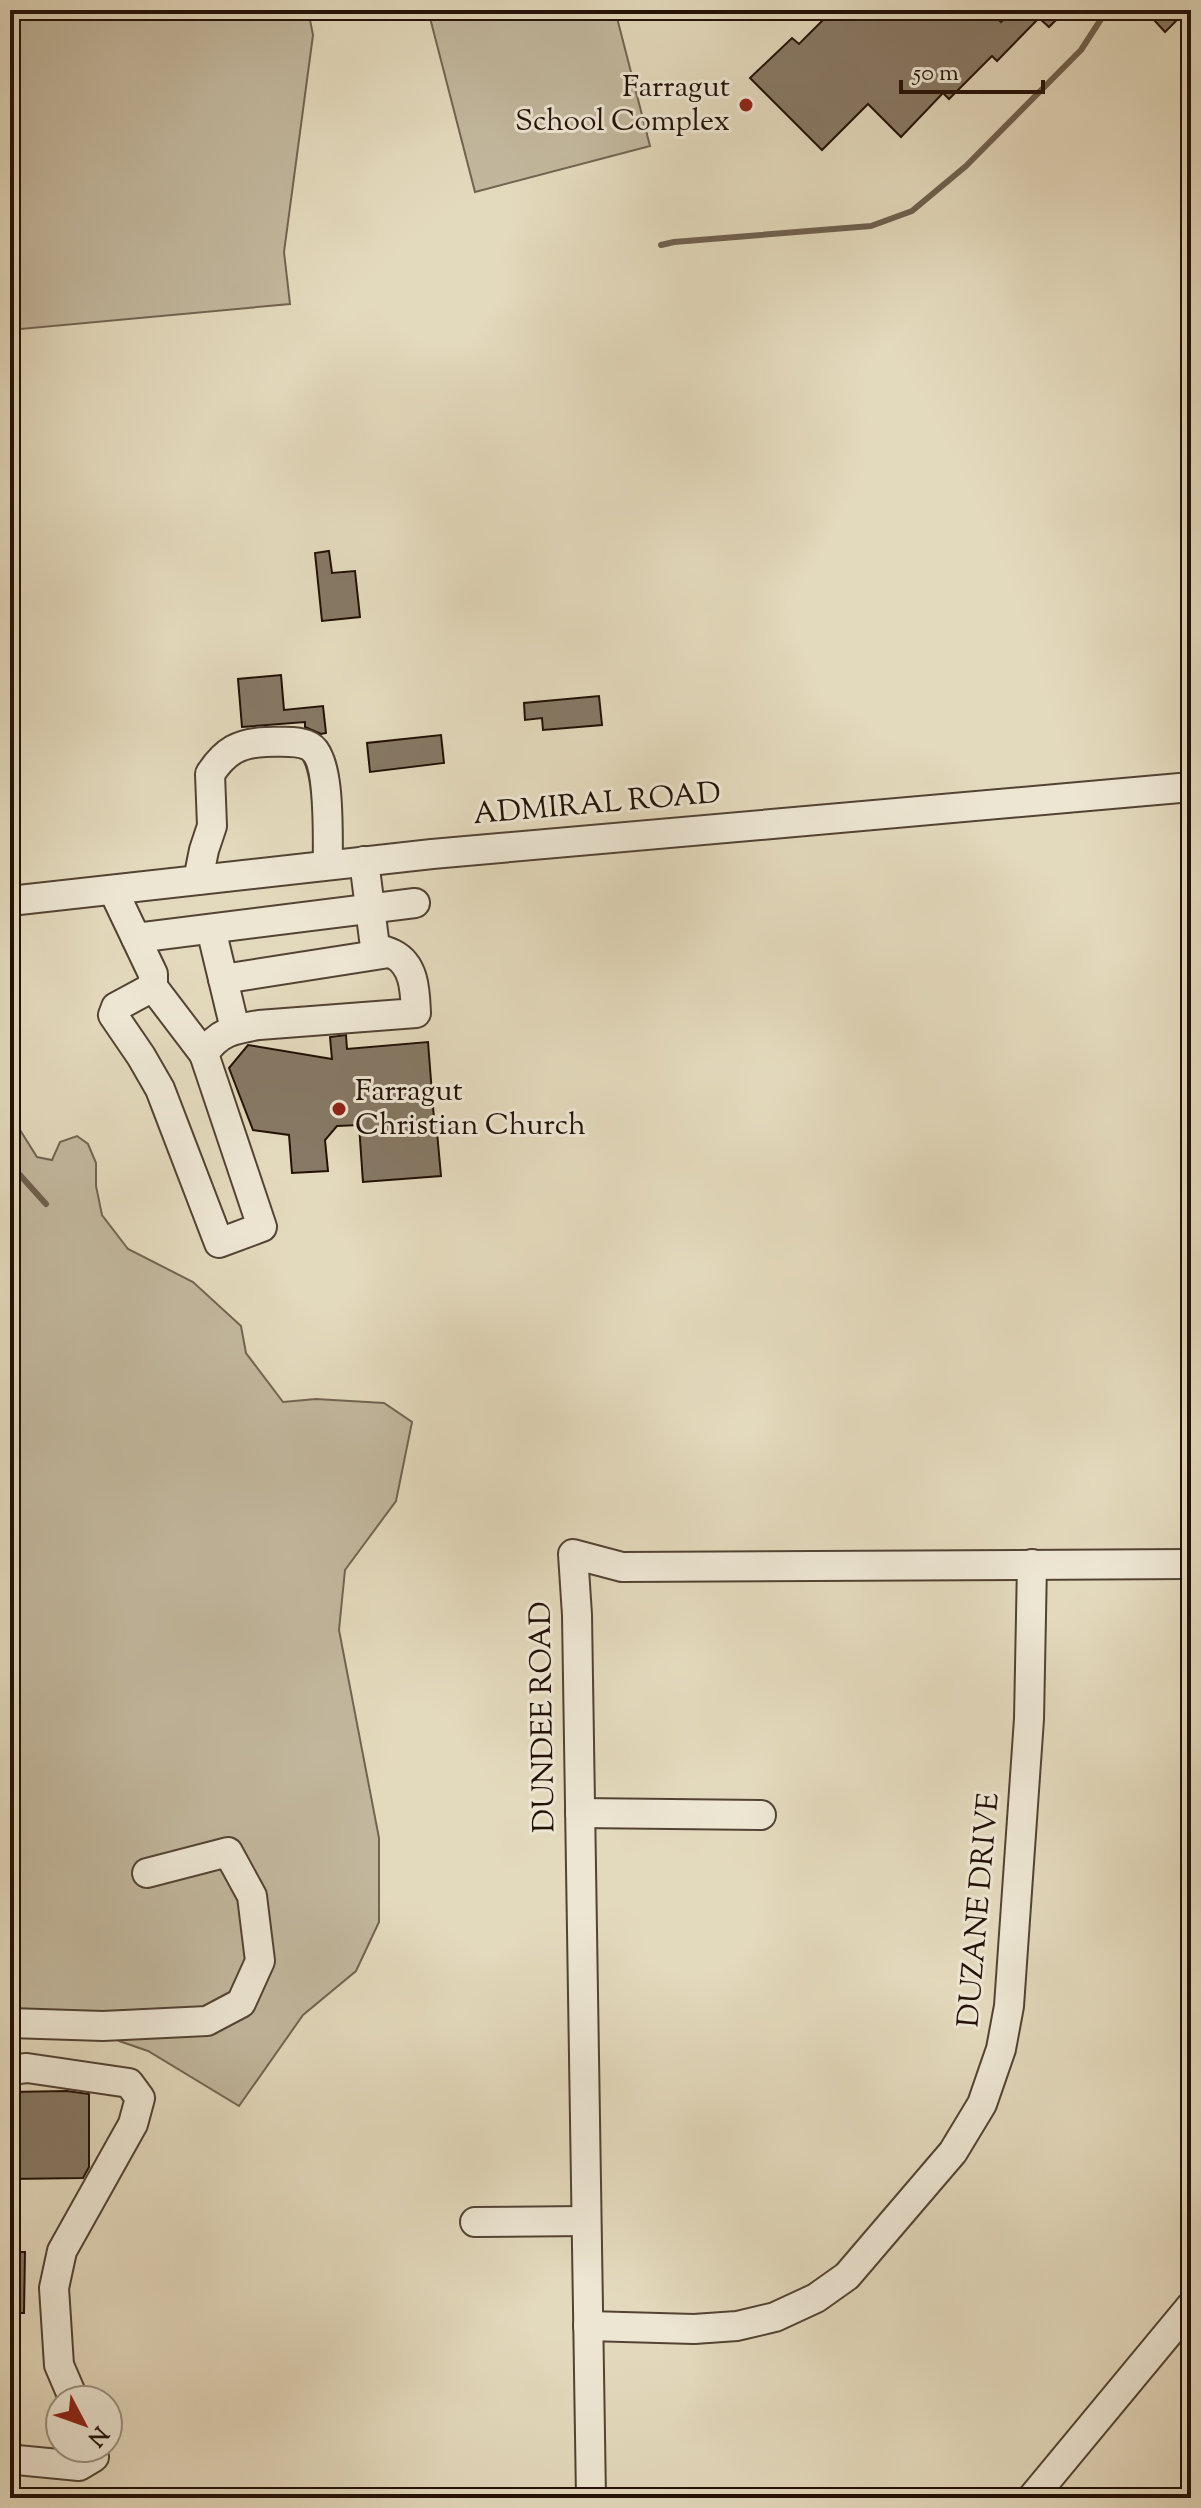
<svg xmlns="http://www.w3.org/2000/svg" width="1201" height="2508" font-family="'Sorts Mill Goudy',serif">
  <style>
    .green { fill: #c2b79d; stroke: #726452; stroke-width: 2 }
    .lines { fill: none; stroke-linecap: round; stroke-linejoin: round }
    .stream { stroke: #6f604e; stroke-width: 6 }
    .building { fill: #877965; stroke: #231107; stroke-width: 2 }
    .minor-casing { stroke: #534334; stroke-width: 32 }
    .minor { stroke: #ede6d3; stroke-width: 28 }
    .poi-dot { fill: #8f2418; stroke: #ede6d3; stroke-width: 3 }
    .labels { text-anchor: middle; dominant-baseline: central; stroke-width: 6; stroke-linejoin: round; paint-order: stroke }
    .poi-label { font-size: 30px; fill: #231107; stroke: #ede6d3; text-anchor: end }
    .street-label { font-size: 30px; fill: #231107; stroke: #ede6d3 }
  </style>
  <rect width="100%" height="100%" fill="#e3d9bc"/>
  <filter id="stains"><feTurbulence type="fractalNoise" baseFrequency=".0025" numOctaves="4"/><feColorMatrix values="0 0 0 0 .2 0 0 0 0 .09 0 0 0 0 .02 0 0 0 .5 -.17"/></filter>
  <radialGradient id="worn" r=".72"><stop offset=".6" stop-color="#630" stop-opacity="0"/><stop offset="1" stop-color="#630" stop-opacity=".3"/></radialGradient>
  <g class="green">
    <path d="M10,10H308L313,35L284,252L290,304L10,330Z"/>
    <path d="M428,10H615L650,146L475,192Z"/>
    <path d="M10,1114L37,1157L52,1160L60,1142L77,1136L88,1144L96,1163V1186L102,1215L128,1249L193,1282L241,1326L246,1353L283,1402L316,1399L384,1403L412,1422L396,1501L345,1570L339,1630L379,1838V1922L356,1971L303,2015L239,2106L148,2051L119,2041L120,2027L10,2020Z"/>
  </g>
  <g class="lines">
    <g class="stream">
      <path d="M661,245L674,242L871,226L912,211L966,166L1081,50L1107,10"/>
      <path d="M10,1164L46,1204"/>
    </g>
  </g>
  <g class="building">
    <path d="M833,10H989L1001,22L1013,10H1066L1049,27L1039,18L997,61L992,56L949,99L943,93L901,137L868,104L822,150L750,78L792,38L799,44Z"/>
    <path d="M1145,10H1187L1165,32Z"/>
    <path d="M329,551L332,573L355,571L360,617L322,621L315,553Z"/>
    <path d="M281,675L284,710L323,706L326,733L321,734L305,727V722L242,727L238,679Z"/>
    <path d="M599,696L602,725L543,730L542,718L525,720L524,703Z"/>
    <path d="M441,735L444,763L370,772L367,743Z"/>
    <path d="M346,1035L347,1049L428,1042L435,1132H437L441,1176L363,1182L359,1125L337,1126L325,1140L328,1171L292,1173L289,1135L253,1130L229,1068L248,1045L332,1059L330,1037Z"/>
    <path d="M67,2091L89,2094V2167L83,2178L10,2179V2092Z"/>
    <path d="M10,2252H25L24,2313H10Z"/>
  </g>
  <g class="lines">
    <g class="minor-casing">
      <g id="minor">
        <path d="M198,880L204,850L212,826L210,774C225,751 239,743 266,742C279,742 298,740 309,746C332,757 327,842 328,865"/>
        <path d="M113,890L153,974V987L116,1007L113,1015L141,1056L160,1089L219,1243L262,1227L204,1054C218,1032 234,1029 259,1025L416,1013C415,992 415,965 393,954C387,951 381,950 375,947L364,861"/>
        <path d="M10,901L432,854L1191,787"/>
        <path d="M211,929L235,1029"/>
        <path d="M136,938L415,903"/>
        <path d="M223,979L389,953"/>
        <path d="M153,987L204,1054"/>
        <path d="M580,1813L761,1815"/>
        <path d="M10,2023L103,2026L207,2021L241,2003L260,1961L252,1896L228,1852L147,1873"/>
        <path d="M10,2070L27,2068L129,2083L140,2098L133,2124L62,2251L54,2288L59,2365L74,2400"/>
        <path d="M475,2222L586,2221"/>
        <path d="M588,2326L694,2329L737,2326L775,2317L816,2298L847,2276L953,2152L982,2104L1001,2049L1009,2006L1029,1719L1032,1564"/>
        <path d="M10,2456L17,2460L79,2466L94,2457L92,2448"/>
        <path d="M591,2498L577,1615L573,1554L622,1567L1191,1564"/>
        <path d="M1032,2498L1191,2306"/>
      </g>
    </g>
    <use href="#minor" class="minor"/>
  </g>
  <g class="poi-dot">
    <circle cx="746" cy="105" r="8"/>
    <circle cx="339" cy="1109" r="8"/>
  </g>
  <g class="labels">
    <g class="poi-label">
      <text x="730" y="88">Farragut<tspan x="730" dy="34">School Complex</tspan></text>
      <text x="355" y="1092" text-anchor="start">Farragut<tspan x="355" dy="34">Christian Church</tspan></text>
    </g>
    <g class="street-label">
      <text transform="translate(597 805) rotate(-5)">ADMIRAL ROAD</text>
      <text transform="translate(544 1717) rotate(-91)">DUNDEE ROAD</text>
      <text transform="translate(980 1910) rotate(-85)">DUZANE DRIVE</text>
    </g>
  </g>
  <rect width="1201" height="2508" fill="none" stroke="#e3d9bc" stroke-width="40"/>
  <rect x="12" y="12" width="1177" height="2484" fill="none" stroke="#231107" stroke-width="4"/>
  <rect x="20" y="20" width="1161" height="2468" fill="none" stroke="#231107" stroke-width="2"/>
  <g transform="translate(84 2424) rotate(131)"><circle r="38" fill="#ede6d3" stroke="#9c9181" stroke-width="2"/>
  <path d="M0-6L14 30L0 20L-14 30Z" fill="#8f2418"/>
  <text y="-12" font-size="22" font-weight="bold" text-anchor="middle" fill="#231107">N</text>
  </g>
  <path d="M901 80v12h142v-12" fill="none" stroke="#231107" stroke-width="4"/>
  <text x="913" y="80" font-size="24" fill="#231107" stroke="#ede6d3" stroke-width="6" paint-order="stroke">50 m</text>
  <rect width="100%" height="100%" filter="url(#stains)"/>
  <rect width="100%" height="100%" fill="url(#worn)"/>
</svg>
